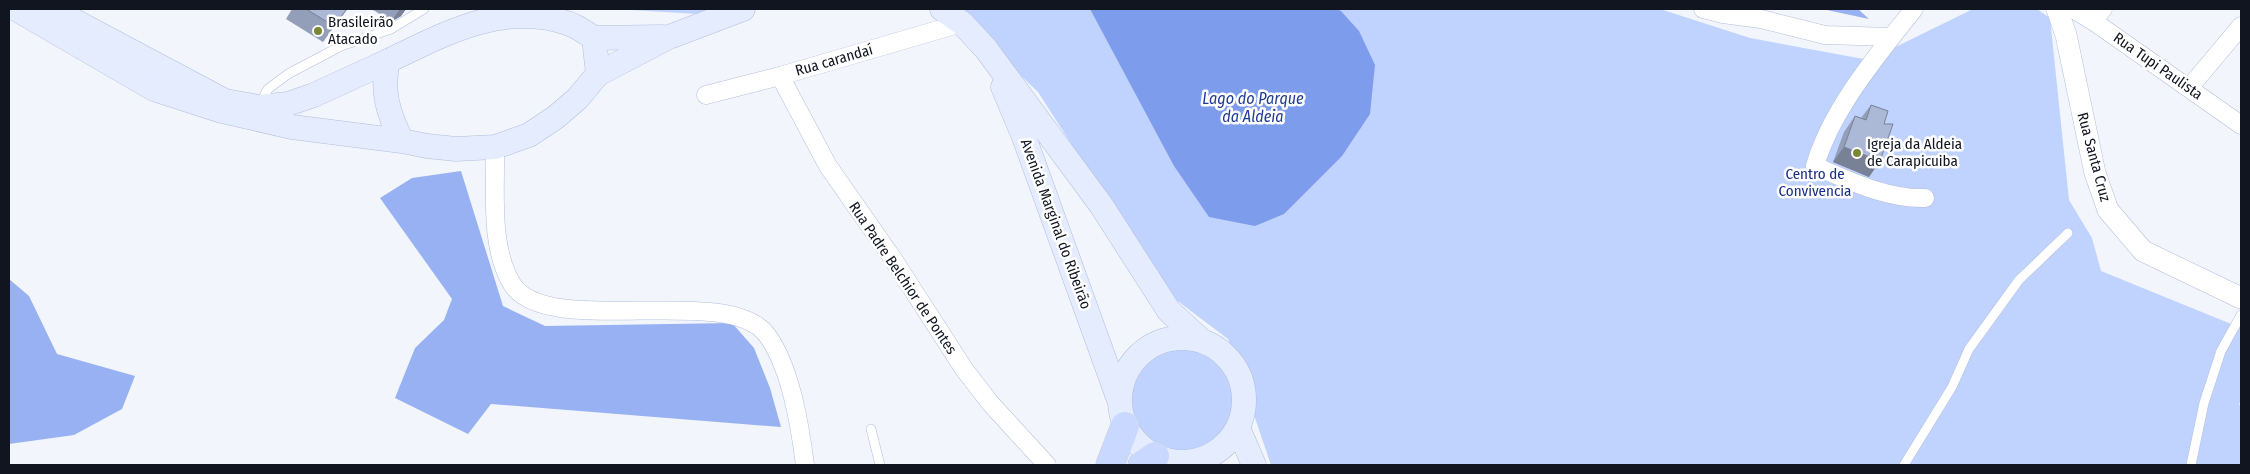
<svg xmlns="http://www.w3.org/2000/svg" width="2250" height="474" font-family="'Fira Sans Condensed',sans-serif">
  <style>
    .green { fill: #c0d3ff }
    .forest { fill: #97b1f2 }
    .water { fill: #7e9cec }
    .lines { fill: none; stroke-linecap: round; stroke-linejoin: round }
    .service-casing { stroke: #b1bedd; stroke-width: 10 }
    .minor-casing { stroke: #b1bedd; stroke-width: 19 }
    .tertiary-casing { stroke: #b1bedd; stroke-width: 22 }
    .secondary-casing { stroke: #b1bedd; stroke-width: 25 }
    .primary-casing { stroke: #cfd0d2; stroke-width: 29 }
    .service { stroke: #fff; stroke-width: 9 }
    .minor { stroke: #fff; stroke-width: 18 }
    .tertiary { stroke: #fff; stroke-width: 21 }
    .secondary { stroke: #e4ecfe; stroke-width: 24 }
    .primary { stroke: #c8d8fe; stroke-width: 28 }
    .wall { fill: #939eb8 }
    .shaded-wall { fill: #788196 }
    .building { fill: #abb8d6; stroke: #788196 }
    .poi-dot { fill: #7a8734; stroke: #fff; stroke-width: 2 }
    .labels { text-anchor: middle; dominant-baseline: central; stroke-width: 5; stroke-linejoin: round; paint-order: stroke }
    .poi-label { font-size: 15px; fill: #101520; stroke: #fff; text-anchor: start }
    .street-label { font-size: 15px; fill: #101520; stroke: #fff }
    .park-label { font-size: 15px; fill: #192e89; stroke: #fff }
    .water-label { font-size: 16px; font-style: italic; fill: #223b96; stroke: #fff }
  </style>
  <rect width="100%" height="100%" fill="#f2f5fb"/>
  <g class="green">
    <path d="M615,9H714L697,14Z"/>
    <path d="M950,9H1660L1750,38L1869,60L1973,9H2037L2050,18L2069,200L2092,238L2101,271L2241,328V401L2239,404L2241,409V465H1271L1228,339L1167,293L1038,92Z"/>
    <circle cx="1182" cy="399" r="54"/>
  </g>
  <g class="forest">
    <path d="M1822,9H1858L1869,19Z"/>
    <path d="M461,171L503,306L545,326L732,323L754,348L770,388L781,427L491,404L468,434L395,398L415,348L444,320L452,299L380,198L412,178Z"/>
    <path d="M9,279L29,296L57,354L135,376L122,409L74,435L9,444Z"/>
  </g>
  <path class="water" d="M1090,9H1336L1341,11L1359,31L1375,65L1370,114L1342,156L1284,214L1255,226L1209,217L1174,166Z"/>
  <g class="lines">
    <g class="service-casing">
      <g id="service">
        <path d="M259,105L268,89L288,74L341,46L391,29L424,9"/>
        <path d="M871,429L880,465"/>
        <path d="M1904,465L1952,387L1969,349L2019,280L2068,233"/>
        <path d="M2191,465L2204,403L2221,351L2241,315"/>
      </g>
    </g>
    <g class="minor-casing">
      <g id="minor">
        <path d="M1703,9L1723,14L1761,19L1825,35L1891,37"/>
        <path d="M1914,9C1878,54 1831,110 1815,166C1850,181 1886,199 1925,198"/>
        <path d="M2073,9L2093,21L2241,125"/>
        <path d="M2093,21L2103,9"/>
        <path d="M780,76L828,166L893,259L964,369L991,404L1047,465"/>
        <path d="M2189,88L2241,26"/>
        <path d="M706,95L780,76L962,23"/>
        <path d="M495,147C496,190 489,246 512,284C546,340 728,282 767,335C791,368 800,426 805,465"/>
      </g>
    </g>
    <g class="tertiary-casing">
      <path id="tertiary" d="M2057,9L2066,35L2095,173L2108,210L2143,251L2241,298"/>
    </g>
    <g class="secondary-casing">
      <g id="secondary">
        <path d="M16,9L154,89L222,111L292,127L402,141L427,146L456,149L495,147L529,135L556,117L577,99L598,74L594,38C586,33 577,26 567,23C504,1 444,34 388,61C381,90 388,114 402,141"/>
        <path d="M52,9L225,101L259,107L288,104L314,95L388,61"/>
        <path d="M942,9L962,23L986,49L1101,205L1169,311L1201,340"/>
        <path d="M594,38L662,37"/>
        <path d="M598,74L669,37L743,9"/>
        <path d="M1003,87L1024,137L1119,400"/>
        <circle cx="1182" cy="400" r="62"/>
        <path d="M1238,428L1254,465"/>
      </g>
    </g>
    <g class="primary-casing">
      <g id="primary">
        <path d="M1110,465L1125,426"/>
        <path d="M1142,465L1155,456"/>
      </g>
    </g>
    <use href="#service" class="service"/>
    <use href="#minor" class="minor"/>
    <use href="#tertiary" class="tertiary"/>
    <use href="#secondary" class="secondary"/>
    <use href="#primary" class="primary"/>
  </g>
  <g class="wall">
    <path d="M292,9H347L323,42L286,19Z"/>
    <path d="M370,9H406L401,16L391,22L375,11Z"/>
    <path d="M1871,105L1884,124L1880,161L1869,177L1833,162L1844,132L1855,116L1861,118Z"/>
  </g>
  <g class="shaded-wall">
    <path d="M400,9H406L401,16L391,22Z"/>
    <path d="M1844,147L1880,161L1869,177L1833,162Z"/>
  </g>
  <g class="building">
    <path d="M306,9H347L334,26Z"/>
    <path d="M1871,105L1888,111L1884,124H1893L1880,161L1844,147L1855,116L1866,120Z"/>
  </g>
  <g class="poi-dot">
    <circle cx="318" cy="31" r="5"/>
    <circle cx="1857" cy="153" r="5"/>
  </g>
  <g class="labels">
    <g class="poi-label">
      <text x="328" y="22">Brasileirão<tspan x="328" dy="17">Atacado</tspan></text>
      <text x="1867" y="144">Igreja da Aldeia<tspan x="1867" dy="17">de Carapicuiba</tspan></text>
    </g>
    <g class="street-label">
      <text transform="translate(834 60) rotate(-16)">Rua carandaí</text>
      <text transform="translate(2158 66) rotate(35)">Rua Tupi Paulista</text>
      <text transform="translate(2094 157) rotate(75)">Rua Santa Cruz</text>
      <text transform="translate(1056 224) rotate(70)">Avenida Marginal do Ribeirão</text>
      <text transform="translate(903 278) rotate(56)">Rua Padre Belchior de Pontes</text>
    </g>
    <g class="park-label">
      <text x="1815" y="174">Centro de<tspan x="1815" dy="17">Convivencia</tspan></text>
    </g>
    <g class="water-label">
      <text x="1253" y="98">Lago do Parque<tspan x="1253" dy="18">da Aldeia</tspan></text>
    </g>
  </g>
  <rect width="2250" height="474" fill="none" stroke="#101520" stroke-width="20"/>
</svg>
